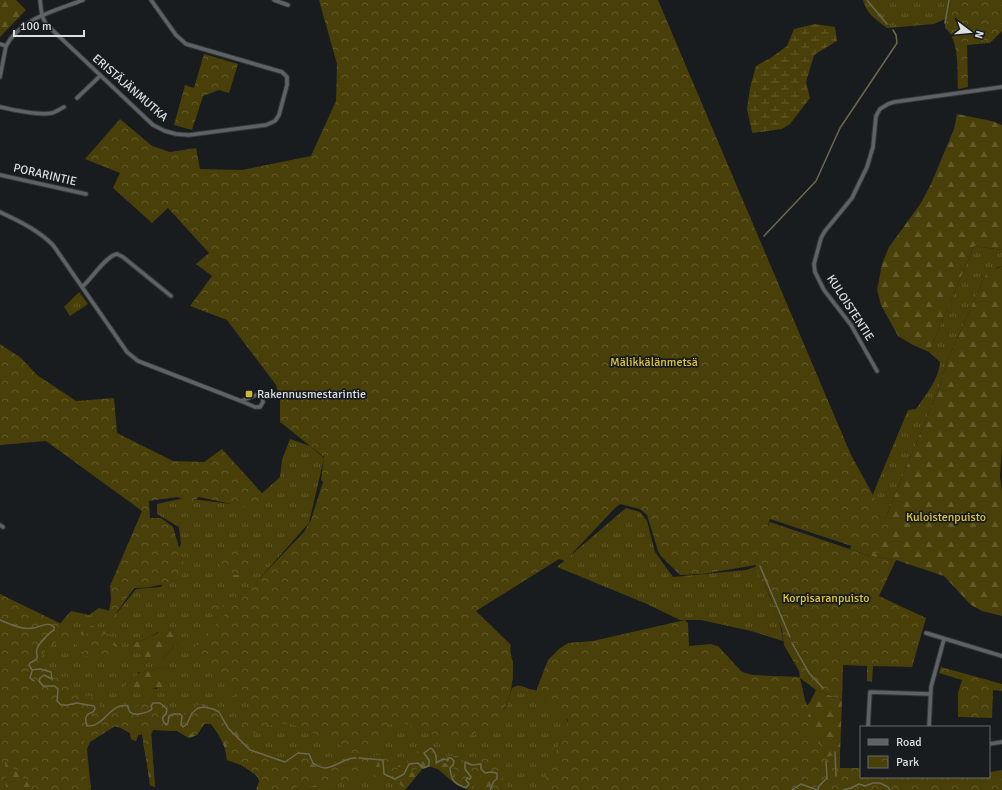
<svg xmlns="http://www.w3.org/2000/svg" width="1002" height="790" font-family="Signika,sans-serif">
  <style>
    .grass { fill: url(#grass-tufts); fill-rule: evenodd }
    .forest { fill: url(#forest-firs) }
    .wetland { fill: url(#wetland-marsh) }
    .park { fill: url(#park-crowns) }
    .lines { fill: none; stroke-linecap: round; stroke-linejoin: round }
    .stream { stroke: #6c6952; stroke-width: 1.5 }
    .street-casing { stroke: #343739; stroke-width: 5.5 }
    .street { stroke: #5d6265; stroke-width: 3.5 }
    .poi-dot { fill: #cfb837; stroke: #181c1f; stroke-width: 1.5 }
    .labels { text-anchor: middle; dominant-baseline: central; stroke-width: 3.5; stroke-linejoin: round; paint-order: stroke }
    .street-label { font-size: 12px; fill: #dcdfe1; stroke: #181c1f }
    .park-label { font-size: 12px; fill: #e1c734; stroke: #181c1f }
    .poi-label { font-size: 12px; fill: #dcdfe1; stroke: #181c1f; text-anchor: start }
  </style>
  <defs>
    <pattern id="grass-tufts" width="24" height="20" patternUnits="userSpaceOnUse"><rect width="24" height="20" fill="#493f08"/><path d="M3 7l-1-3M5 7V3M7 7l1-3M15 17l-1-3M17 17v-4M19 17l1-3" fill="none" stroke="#635a2c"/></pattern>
    <pattern id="forest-firs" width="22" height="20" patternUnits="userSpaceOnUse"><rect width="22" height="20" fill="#493f08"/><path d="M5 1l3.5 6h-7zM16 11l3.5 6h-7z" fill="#635a2c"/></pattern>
    <pattern id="wetland-marsh" width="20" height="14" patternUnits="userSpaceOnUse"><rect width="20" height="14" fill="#493f08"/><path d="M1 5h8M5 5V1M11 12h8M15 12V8" fill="none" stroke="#635a2c"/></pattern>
    <pattern id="park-crowns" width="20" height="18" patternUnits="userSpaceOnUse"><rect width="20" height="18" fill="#493f08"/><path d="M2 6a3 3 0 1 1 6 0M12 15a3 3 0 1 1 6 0" fill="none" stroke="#635a2c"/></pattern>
  </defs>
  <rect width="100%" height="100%" fill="#181c1f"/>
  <g class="grass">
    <path d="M863,0H951L945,19L934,24L887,28C877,21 865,12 863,0Z"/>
    <path d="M974,246L1002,250V266L998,267L984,278L948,359L938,390L870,556L850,549L908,410L916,409C925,396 939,379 940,362L929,352Z"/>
    <path d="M79,292L88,304L70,316L64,307Z"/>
    <path d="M290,439L310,446L324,458L309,523L196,650L282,718L496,720L506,707L512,688C521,682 526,690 535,690L566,717L568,725L542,790H470L457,785L438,769L429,766L423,768L405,790H257C258,787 260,783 259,780C258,770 236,763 227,760C226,745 220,736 211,724H204L197,735L189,738L177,731L153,730L151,734L155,787L150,785L147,763L142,734L138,735L136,741L131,739L130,733L121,728L115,726L95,738L0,664L51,634L71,611L89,615L99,608L117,613L136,589L161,587L181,544L179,527L157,514V504L184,498L248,506L280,477L282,460ZM158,632L178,643L163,658L130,647L131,644L148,638ZM165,668L157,689L152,688L137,673L151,670Z"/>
    <path d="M626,508L640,512L647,521L655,552L673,577L746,570L755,567C767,590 780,615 783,641L751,631L701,620H680L647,604L557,567Z"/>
  </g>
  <g class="forest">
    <path d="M0,0H16L26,10L0,37Z"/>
    <path d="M957,114L992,121L1002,125V250L974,246L929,352L913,345L898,336L881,305L877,290L882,264L889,247L921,203L931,184L954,129Z"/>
    <path d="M1002,266V446L1000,476L1002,492V616L982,611L971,605L944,576L896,560L870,556L938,390L948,359L984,278L989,272Z"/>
    <path d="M233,551C242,552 258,552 257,565C256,568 255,571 252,573C247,577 238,578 231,579C229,578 227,578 225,576C216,568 220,552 233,551Z"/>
    <path d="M92,626C108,631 111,635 119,650L115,659L111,662L88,657L80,652L73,636L82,629Z"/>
    <path d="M167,628L174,635L178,643L163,658L148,660L130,647L131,644L148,638Z"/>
    <path d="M165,668L168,672L164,687L152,688L134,694L123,689C134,671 145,670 165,668Z"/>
    <path d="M816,690L842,700L840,755L782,765L764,764L810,702Z"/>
    <path d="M160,700L166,704L171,713L176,711L186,718L188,712L194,707L202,704L211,705L220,707L225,712V720L242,737L247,745L257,753L285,762L294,754L302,750L309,754L313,763L321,766C343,758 367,754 390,756C397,756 403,764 410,761C415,760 425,750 430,747L434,748L437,754H439L443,758L448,756H457L468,761L479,760L495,763L506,762L501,773L509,790H470L457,785L438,769L429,766L423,768L406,789L398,783L384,777L380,780L369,770L362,773L359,776L350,781L335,784L323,790L308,789L300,782L259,780C253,768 239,764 227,760C226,745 220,736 211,724H204L197,735L189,738L177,731L153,730L151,734L155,787L150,785L147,763L142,734L138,735L136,741L131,739L130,733L121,728L115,726L90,742L87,749L91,790H0V707L94,720L103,715L110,708L122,704L131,707Z"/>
  </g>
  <path class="wetland" d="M815,24L835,27L837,41L814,55L806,82L810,98L790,124L782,129L753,133L752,132L747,109L750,88L756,66L772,57L787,46L794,29Z"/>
  <g class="park">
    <path d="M319,0H658L851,455L889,524L876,554L770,519L767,529L770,522L870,556L896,560L879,596L926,618L912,667L873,666L872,682L867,681V666L843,665L842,700L816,690L800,678L805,700L810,711L807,719L813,737L824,749L825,757L840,755V768H861V777H989V767L990,772L1002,770V790H541L568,720L536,691L548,660L559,649L568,643L593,641L685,620L688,623L689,646L710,644L718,646L742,672L753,675L800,677L799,671L784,645L782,630L770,596L755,567L756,565L702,574L680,575L661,556L658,551L647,515L640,509L620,504L616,507L565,561L559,559L476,611L511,645C509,651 512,657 513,664C514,685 509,710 492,725L464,738L457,739H448L421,731L398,720H394L391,722L373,748L370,757L395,755L400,761L406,763L413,753L431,746L437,757L440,759L452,756L467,762L483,758L500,763L505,761L507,763C500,774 502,779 507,790H489L492,787L491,781L486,776L483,775L478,778L476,785L472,789L461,785L455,780V774L453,772L454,766C448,763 443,761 437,766H432L430,761L421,757L419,760L420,764L415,771L409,773L404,768L401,767L399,765H397C399,771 395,775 390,778L380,769L379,762H369L364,765L361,776C341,784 318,790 297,785L296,790H256L260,778L237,762L231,760C227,754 229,752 227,745C224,738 215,724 208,722L204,723L195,735L177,728H151L152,763L147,764L143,743L144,731L126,729L116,725L101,731L95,738L84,740L87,790H31L27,781L5,761L6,787L5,790H0V594L84,635L94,630L108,634L112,638V644L119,649C108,663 105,660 89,658L75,640L68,637C61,638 38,652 41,661C42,666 50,666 54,669C59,673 58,678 61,683L71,687L76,695L91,696L102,708L98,713L100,715H103L112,707L117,705L132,707L159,700L171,709L188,716C194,706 196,702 209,706L224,720L237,737L247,746L258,753L271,755L281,761L285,762C292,758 296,748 305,751C310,759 308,770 314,776L316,775L322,765C331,764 345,761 350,752L331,740L289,723L261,727L254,734L241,723L243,720L241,717L252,701L239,692L231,698L229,696L233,688L200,663L192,649L304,532L311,520L323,482L321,480L324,457L280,422V400L276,385L227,320L190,306L212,276L196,264L209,253L168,208L152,223L113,188L120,173L85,159L120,119L152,146L170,152L196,148L200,169L242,170L311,156L336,101L337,64Z"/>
    <path d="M951,0H1002V31L990,43L967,45L968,87L958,89C957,71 960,40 945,28V19Z"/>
    <path d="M204,54L238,64L229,93L219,90L203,96L192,130L174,125L185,85L194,88Z"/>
    <path d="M0,344L21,358L37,375L76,401L114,398L117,433L173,461L204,462L222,449L269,501C263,506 259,508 250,508L199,497L191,503L188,500L177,497L149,501L150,518H161L173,527L186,571C171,584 154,588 134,588L110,622L108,618L111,599L110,586L142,511L46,441L0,445Z"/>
    <path d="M236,549C247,550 253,553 253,565C247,575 239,577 229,573L225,577L221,574L222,565L220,563L228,551Z"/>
    <path d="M214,595L224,605L213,616L203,606Z"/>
    <path d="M941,667L1002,684V691L993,690L992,718L958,717V693L962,680L939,673Z"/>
  </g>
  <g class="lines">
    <g class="stream">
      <path d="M867,0L887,24"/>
      <path d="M945,23L949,0"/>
      <path d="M764,236L816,181L840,128L897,43L896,35L893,30"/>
      <path d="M760,566L790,637"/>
      <path d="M0,620C10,624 22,630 33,628C41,627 47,621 54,627V630C50,632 38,644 37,649C35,658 42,657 30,663L29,665L32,670L40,669L51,672L52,679L44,675L40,678L39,681L43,686H55L58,689L57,701L61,705H68L77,703L94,706L95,709L93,712C86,714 84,718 87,726C104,728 110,702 128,706C128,707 129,712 130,712C135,717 149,712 152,709L151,706L153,703H160L167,709L166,714C161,717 162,721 166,725L168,723L169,716L174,714H180L182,716L181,725L183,727L187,724L192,713L198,708L204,707L213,709L219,712L228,728L250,750L285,762L298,753L309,754L313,763C316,765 321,768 325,768C337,767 345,757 356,758"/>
      <path d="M792,643L809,673L823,688"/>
      <path d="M32,671L30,678L34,681"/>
      <path d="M835,752L836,776"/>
      <path d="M359,758L383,760L384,774L395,779L404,774L409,764L418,763L423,768L429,766V760L424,753L431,748C436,752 437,757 436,763L443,759L448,760V758H451L454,761L453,765L450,768C451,781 454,783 466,788L469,784L466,780L467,778L470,779L471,777L465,769V762L472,765L481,764V769L485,773L491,772L497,773V779L494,781L490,790"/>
      <path d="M792,790L801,784L817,790"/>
      <path d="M818,790L819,786L827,778L826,761"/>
      <path d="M843,790L851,788L859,784L865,786L873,783H880L888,787L890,790"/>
    </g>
    <g class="street-casing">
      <g id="street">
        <path d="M40,0L42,16L46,24L153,125L165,131L176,134L189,135L266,125L275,121L279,115L287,85V77L282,72L186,44L176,35L151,0"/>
        <path d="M274,0L288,5"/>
        <path d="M0,44L6,46L0,77"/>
        <path d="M6,46C21,18 55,11 83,0"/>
        <path d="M77,98L100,76"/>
        <path d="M0,107C13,110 39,116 52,113C56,112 60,109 64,107"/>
        <path d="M0,175L86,194"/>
        <path d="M0,212C19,221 38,230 53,245L127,352L138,361L241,401L255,407H260L263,402L262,397L256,395L241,401"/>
        <path d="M83,286C92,278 107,255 117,254L123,257L171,296"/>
        <path d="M877,371L851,325L824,290L815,272L814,264L821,238L825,231L852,198L867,167L873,147L876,116L880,109L888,104L894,102L1002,87"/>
        <path d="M0,525L3,527"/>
        <path d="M926,633L1002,656"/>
        <path d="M868,727L870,692L930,694"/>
        <path d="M929,727L931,687L944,639"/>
        <path d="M989,744L1002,742"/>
      </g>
    </g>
    <use href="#street" class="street"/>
  </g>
  <rect class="poi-dot" x="245" y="390" width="8" height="8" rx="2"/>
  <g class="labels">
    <g class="street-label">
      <text transform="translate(130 88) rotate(41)">ERISTÄJÄNMUTKA</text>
      <text transform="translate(45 175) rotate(13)">PORARINTIE</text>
      <text transform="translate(850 308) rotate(57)">KULOISTENTIE</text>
    </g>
    <g class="park-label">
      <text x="654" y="362">Mälikkälänmetsä</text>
      <text x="946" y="517">Kuloistenpuisto</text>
      <text x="826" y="598">Korpisaranpuisto</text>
    </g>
    <g class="poi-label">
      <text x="257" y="394">Rakennusmestarintie</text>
    </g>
  </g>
  <rect x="860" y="726" width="130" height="52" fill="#181c1f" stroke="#666a6d"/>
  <rect x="868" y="739" width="20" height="6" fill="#5d6265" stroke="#666a6d"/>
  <text x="896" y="746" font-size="12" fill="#dcdfe1">Road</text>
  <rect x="868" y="756" width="20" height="12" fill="url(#park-crowns)" stroke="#666a6d"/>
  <text x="896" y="766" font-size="12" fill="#dcdfe1">Park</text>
  <g transform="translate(970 32) rotate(106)" stroke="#181c1f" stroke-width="3" paint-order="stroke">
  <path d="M0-3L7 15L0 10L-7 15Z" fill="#dcdfe1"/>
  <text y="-6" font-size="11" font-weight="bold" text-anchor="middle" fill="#dcdfe1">N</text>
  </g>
  <path d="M14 30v6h70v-6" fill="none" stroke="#dcdfe1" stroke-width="2"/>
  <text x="20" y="30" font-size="12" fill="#dcdfe1" stroke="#181c1f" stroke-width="3" paint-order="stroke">100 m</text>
</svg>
